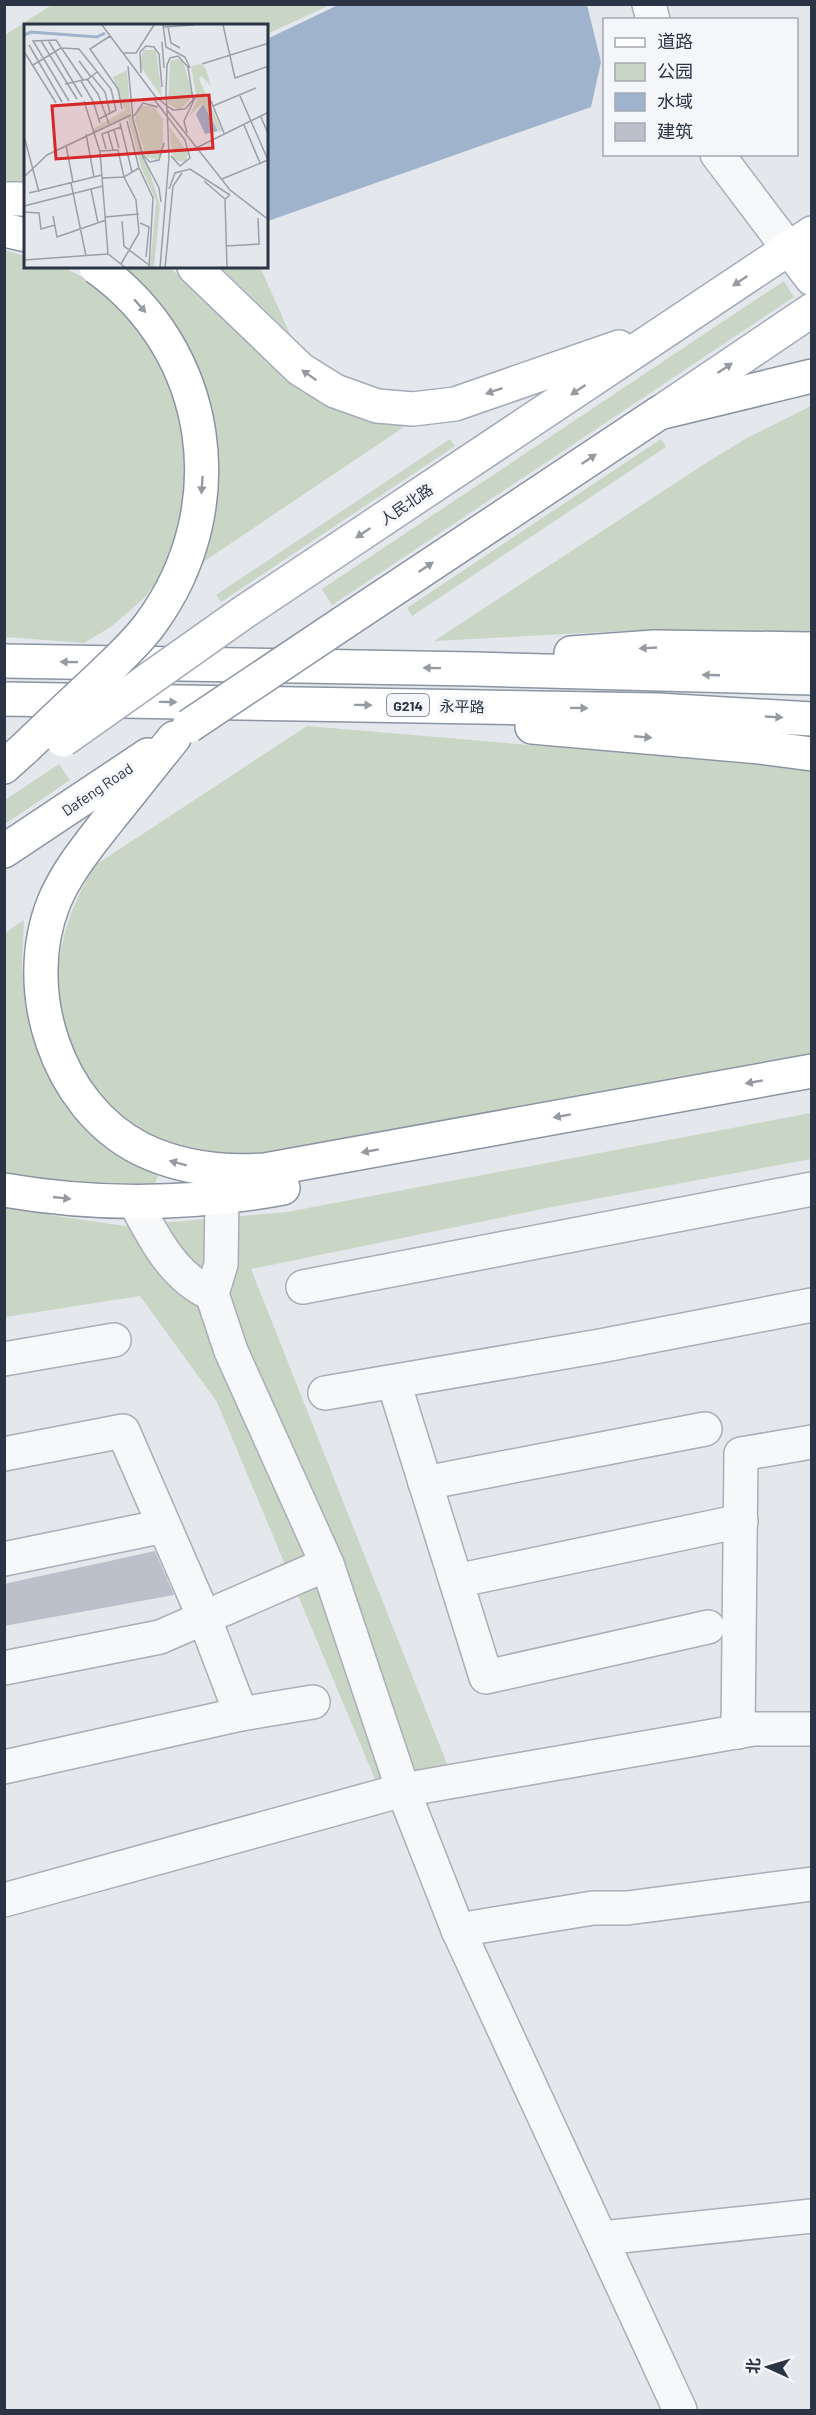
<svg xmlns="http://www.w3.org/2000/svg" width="816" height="2415" font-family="Barlow,'Noto Sans SC',sans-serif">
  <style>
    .green { fill: #c9d6c5 }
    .water { fill: #9fb4cc }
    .building { fill: #bbc0ca }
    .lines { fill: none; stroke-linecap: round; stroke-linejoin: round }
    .minor-casing { stroke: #a9aeb7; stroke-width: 36 }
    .major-casing { stroke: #a3abb8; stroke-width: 36 }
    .highway-casing { stroke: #8b94a3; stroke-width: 36 }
    .minor { stroke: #f7f8fa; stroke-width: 33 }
    .major { stroke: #fff; stroke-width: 33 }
    .highway { stroke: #fff; stroke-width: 33 }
    .major-bridge-casing { stroke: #a3abb8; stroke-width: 36; stroke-linecap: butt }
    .highway-bridge-casing { stroke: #8b94a3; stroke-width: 36; stroke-linecap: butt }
    .major-bridge { stroke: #fff; stroke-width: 33 }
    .highway-bridge { stroke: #fff; stroke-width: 33 }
    .oneway { fill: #959aa2 }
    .labels { text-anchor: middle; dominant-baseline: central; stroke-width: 6; stroke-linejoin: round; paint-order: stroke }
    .shield { fill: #f4f6f9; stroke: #676e7b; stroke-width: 1.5 }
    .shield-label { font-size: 14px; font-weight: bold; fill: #2b3445 }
    .street-label { font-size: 15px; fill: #2b3445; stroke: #f4f6f9 }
    .inset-river { fill: none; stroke: #9fb4cc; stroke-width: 3 }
    .inset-road { fill: none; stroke: #9a9fa9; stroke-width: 1.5 }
    .view { fill: #d62828; fill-opacity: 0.15; stroke: #d62828; stroke-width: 3 }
    .inset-edge { fill: none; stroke: #2b3445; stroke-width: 3 }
  </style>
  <rect width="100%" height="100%" fill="#e4e7ec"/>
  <g class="green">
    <path d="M53,4L330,5L267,34V26H26L25,185H5V35Z"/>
    <path d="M4,250L25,256L26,267H62L85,278L145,329L183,412L187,495L166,571L143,599L112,626L84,643L5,637Z"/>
    <path d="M124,267H168L186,281L303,390C334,411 369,419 404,427L203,562C237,460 211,336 124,267Z"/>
    <path d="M220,267H260L290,334Z"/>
    <path d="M784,281L794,297L332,605L322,589Z"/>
    <path d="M811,406V634L624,631L434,641L706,463L747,438Z"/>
    <path d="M450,439L455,446L221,602L216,595Z"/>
    <path d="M661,439L666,447L412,616L407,608Z"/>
    <path d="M307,726L811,769V1054L295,1156C246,1161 188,1160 144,1135C122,1122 103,1101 90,1080C42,1007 52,939 94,866Z"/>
    <path d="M59,764L70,780L5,824V800Z"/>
    <path d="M24,920L22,967L27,1013L39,1050L105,1141L159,1175L154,1184L121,1189L49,1184L5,1172V933Z"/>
    <path d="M811,1113V1159L557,1206L251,1269L457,1789L387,1808L217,1402L140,1296L5,1317V1204L56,1216L125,1226L287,1212Z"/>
  </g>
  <path class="water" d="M338,5H587L601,62L591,107L268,221L267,39Z"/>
  <path class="building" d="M155,1551L174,1595L4,1626V1584Z"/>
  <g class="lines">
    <g class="minor-casing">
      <g id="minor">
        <path d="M649,4L653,20"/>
        <path d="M717,154L788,248"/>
        <path d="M222,1197L221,1264L212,1294L231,1351L327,1564L403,1790L458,1930L680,2410"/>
        <path d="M135,1202C153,1237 174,1278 212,1294"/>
        <path d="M303,1287L812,1189"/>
        <path d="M4,1359L114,1340"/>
        <path d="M394,1383L486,1677L708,1627"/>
        <path d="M325,1393L600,1346L812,1305"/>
        <path d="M4,1454L123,1431L204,1617L241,1714"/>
        <path d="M425,1483L705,1429"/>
        <path d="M4,1559L164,1526"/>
        <path d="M456,1581L741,1521"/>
        <path d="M4,1668L160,1637L327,1564"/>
        <path d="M738,1732L741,1454L812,1442"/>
        <path d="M4,1767L241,1714L313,1702"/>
        <path d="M4,1900L403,1790L753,1729H812"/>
        <path d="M458,1930L593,1908H627L812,1884"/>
        <path d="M602,2238L812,2216"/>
      </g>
    </g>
    <g class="major-casing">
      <g id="major">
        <path d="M4,199H26"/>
        <path d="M788,248L812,279"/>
        <path d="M194,267L300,369L335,391L377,406L413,409L455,404L619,347"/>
        <path d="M661,412L812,310"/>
        <path d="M244,612L812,233"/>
      </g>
    </g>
    <g class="highway-casing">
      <g id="highway">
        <path d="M4,230L26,235"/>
        <path d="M343,623L659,413L812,376"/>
        <path d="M571,653L654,647L812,649"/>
        <path d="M4,661L475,669L812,678"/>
        <path d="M4,699L658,710L812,719"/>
        <path d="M532,727L760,747L812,754"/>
        <path d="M174,738C152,765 131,792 109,819C88,846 67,871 54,902C19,989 56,1106 141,1149C180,1168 222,1173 265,1170L812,1071"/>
        <path d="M4,767L25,748"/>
        <path d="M4,851L148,755"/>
        <path d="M4,1190C97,1206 191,1205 283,1188"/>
      </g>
    </g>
    <use href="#minor" class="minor"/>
    <use href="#major" class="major"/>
    <use href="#highway" class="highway"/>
    <g class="major-bridge-casing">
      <path id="major-bridge" d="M63,740L244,612"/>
    </g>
    <g class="highway-bridge-casing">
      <g id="highway-bridge">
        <path d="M189,726L343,623"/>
        <path d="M25,748C49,725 73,702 98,679C116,661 136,644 151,623C235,508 213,350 96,267"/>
      </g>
    </g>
    <use href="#major-bridge" class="major-bridge"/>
    <use href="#highway-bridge" class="highway-bridge"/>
  </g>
  <defs><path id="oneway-solid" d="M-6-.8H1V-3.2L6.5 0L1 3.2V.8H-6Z" transform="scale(1.5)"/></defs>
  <g class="oneway">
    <use href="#oneway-solid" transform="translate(740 281) rotate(146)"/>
    <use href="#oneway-solid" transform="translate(140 306) rotate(49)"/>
    <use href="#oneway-solid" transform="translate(725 368) rotate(-34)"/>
    <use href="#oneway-solid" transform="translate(309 375) rotate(-145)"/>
    <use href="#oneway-solid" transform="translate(578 390) rotate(146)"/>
    <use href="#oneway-solid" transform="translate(494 391) rotate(161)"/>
    <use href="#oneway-solid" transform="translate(589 459) rotate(-34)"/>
    <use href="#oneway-solid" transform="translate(202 485) rotate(94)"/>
    <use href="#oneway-solid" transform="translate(363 533) rotate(146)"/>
    <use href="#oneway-solid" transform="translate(426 567) rotate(-34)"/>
    <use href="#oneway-solid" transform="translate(648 648) rotate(177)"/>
    <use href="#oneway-solid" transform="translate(69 662) rotate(-179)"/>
    <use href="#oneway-solid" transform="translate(432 668) rotate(-179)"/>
    <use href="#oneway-solid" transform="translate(711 675) rotate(-178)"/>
    <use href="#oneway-solid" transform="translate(168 702) rotate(1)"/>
    <use href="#oneway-solid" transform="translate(363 705) rotate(1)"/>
    <use href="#oneway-solid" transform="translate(579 708) rotate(1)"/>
    <use href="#oneway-solid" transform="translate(774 717) rotate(3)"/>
    <use href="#oneway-solid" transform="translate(643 737) rotate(5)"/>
    <use href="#oneway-solid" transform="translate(754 1082) rotate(170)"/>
    <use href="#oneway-solid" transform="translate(562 1116) rotate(170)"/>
    <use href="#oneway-solid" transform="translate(370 1151) rotate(170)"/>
    <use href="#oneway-solid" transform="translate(178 1163) rotate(-165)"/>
    <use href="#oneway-solid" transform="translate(62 1198) rotate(6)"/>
  </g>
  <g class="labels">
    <rect class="shield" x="387" y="694" width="42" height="22" rx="4.5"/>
    <g class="shield-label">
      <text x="408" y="705">G214</text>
    </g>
    <g class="street-label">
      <text transform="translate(406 504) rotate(-34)">人民北路</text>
      <text transform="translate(462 706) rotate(1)">永平路</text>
      <text transform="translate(97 789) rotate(-34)">Dafeng Road</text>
    </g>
  </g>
  <g transform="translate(24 24)">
    <rect width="244" height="244" fill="#e4e7ec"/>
    <path d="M119,26H132L138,73L116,42ZM158,34L169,72L156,86L144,80L146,37ZM176,40L181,43L187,62L177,52L175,55L198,107L195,108L179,79L165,92L173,76L167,42ZM103,46L106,85L136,181L130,244H126L132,177L118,146L104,94L71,109L69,105L101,86L89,53ZM129,81L139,95V128L133,136L122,133L111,96L114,83ZM145,102L164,129L162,138L149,136Z" fill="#c9d6c5"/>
    <path d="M179,80L194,107L181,110L172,90Z" fill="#9fb4cc"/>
    <path class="inset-river" d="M0,11L7,8L73,13L81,9"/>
    <path class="inset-road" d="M78,1L131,72L136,76L144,83L149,86L161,85L169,76L164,43L154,32L146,34L143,41L142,69L144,105L145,134L136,244M139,1L142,23L161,33L166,44M199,1L211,54L245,42M140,3L170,1M144,3L147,19L156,24M86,12L66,25L94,65L98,85M24,16L58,73M17,17L53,75M138,18L140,44M5,21L38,78M1,29L32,79M99,29H112L130,1M55,37L67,53M178,40L245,19M9,41L37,24L55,25L87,65L92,86L75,95M104,42L109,95L119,133L135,164L137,178M117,49L116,28L122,22L130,23L135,30L138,63M68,52L81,68L86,89M63,55L74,70L85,100M57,57L69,77L76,99M41,60L64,55L73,48M216,72L244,136M130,75L161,116L166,134L156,142L147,132M45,77L9,17L32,16L59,56M60,77L76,128L84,230M187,77L200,109M189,82L232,64M143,86L206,166L245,196M110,92L119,79L134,83M237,93L245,112M103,97L115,144L129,174L125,244M96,99L108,148M220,101L236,139M90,106L95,124M84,108L89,126M163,109L160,97L172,72M62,110L70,153M0,112L15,168M42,121L49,158M172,124L245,88M82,125L78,110L97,103M76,127L94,126L100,153L112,176L115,209L97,240M120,132L126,138L135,136L140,119M0,153L23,131L107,91M78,154L100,153L115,144M198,155L244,136M180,157L201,175L206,171M47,159L62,232M67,165L74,199M145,165L151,149L166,145L206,171M5,169L78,151M201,175L203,244M0,182L79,162M0,188L15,189L17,205L31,201M29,192L33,213L82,196M81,193L115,190M98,197L100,222L125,241M116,199L125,203L122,233M202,222L235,220L234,194M0,236L84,230L102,244M141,244L149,162L158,149"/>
    <path class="view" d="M185,71L189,124L32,135L28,82Z"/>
    <rect width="244" height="244" class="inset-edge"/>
  </g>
  <rect width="816" height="2415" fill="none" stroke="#2b3445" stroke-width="12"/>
  <rect x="603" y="18" width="195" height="138" fill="#f4f6f9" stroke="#a4a8b1" stroke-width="1.5"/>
  <rect x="615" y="38" width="30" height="9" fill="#ffffff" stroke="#a4a8b1" stroke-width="1.5"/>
  <text x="657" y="48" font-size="18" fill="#2b3445">道路</text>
  <rect x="615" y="63" width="30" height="18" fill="#c9d6c5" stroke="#a4a8b1" stroke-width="1.5"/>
  <text x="657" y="78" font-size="18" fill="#2b3445">公园</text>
  <rect x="615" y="93" width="30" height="18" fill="#9fb4cc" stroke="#a4a8b1" stroke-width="1.5"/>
  <text x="657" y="108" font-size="18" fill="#2b3445">水域</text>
  <rect x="615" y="123" width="30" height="18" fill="#bbc0ca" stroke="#a4a8b1" stroke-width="1.5"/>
  <text x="657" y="138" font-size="18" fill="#2b3445">建筑</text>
  <g transform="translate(768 2367) rotate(274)" stroke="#f4f6f9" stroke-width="4.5" paint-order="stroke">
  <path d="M0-4.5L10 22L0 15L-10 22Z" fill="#2b3445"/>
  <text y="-9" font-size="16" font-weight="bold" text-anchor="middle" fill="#2b3445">北</text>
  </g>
</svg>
